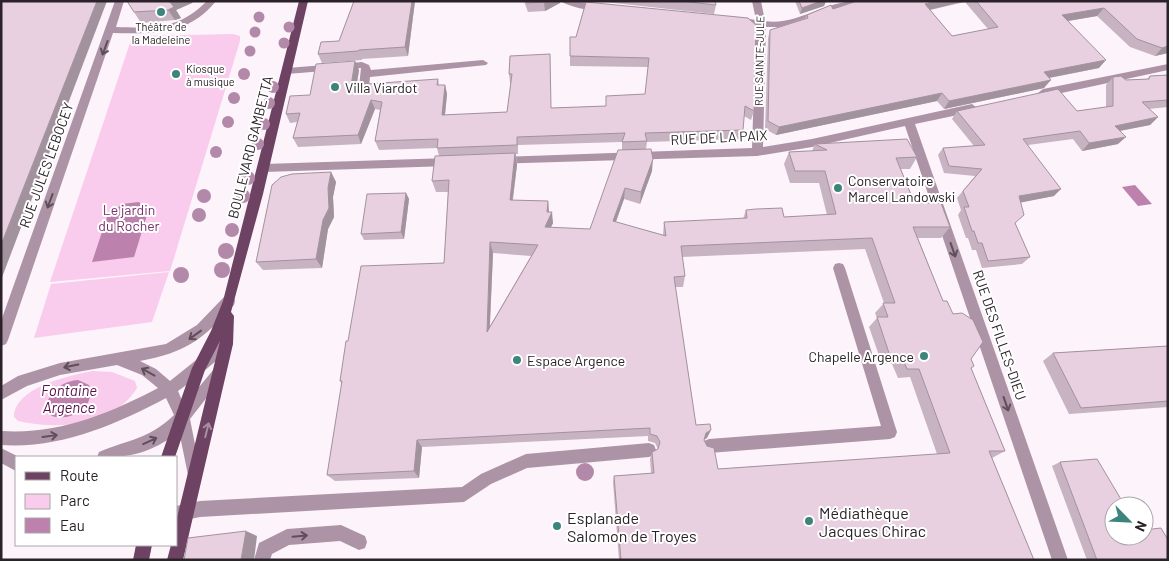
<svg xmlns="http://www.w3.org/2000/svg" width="1169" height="561" font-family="Barlow,sans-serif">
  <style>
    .green { fill: #f9cbec }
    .water { fill: #bc82ad }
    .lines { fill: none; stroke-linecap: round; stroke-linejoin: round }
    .minor { fill: #ad93a6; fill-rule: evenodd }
    .major { fill: #6e4263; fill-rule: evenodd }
    .tree { fill: #b389aa }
    .wall { fill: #c8b3c2; fill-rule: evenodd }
    .shaded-wall { fill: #a2929e }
    .building { fill: #e8d0e1; stroke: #a2929e; fill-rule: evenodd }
    .oneway { stroke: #5e4f5a }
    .oneway2 { stroke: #a88ea1 }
    .poi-dot { fill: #3d847c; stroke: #fff; stroke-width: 2 }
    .labels { text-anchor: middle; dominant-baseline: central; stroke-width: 4; stroke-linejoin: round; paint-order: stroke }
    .far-poi-label { font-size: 11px; fill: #2a2228; stroke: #fff }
    .far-street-label { font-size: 11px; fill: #2a2228; stroke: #fff }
    .poi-label { font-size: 14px; fill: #2a2228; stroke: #fff; text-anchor: start }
    .street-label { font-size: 14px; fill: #2a2228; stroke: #fff }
    .park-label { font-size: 14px; fill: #773269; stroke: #fff }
    .water-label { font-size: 15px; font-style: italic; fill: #56114a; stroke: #fff }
    .near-poi-label { font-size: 16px; fill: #2a2228; stroke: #fff; text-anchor: start }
  </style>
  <rect width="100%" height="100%" fill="#fdf3fa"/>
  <g class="green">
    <path d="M233,34L240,36V41L170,271L50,282L131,40L144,36Z"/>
    <path d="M169,272L152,322L34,338L51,284Z"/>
    <path d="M92,371L112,372L135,381L137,388C113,427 57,430 18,421L14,417C15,387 69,376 92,371Z"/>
  </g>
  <g class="water">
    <path d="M1135,185L1152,204L1138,206L1122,187Z"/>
    <path d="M139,202L148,212L134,257L92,262L107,217L122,204Z"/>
    <path d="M78,380L89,385C101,422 27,430 51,395C57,386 67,381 78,380Z"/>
  </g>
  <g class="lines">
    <g class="minor">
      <path d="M115,1H124L116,27C154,28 178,30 207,1H216C189,35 153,34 113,33L8,340L6,344L1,346V321Z"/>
      <path d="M561,1C572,1 599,2 607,8C599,14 568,7 561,1Z"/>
      <path d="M752,1H761L765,21C797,26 825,1 856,1L787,27H766L763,147L812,139L972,104L977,108L972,112L915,124L1068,560H1052L905,126L812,147L757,156L495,164L493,161L495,158L499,157L752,148L756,26L736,23L731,20L736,17L756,20Z"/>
      <path d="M483,60L488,63L486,65L370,77L368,96L363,100L358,96L361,68L287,74L282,71L287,68L362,62L369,65L371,70Z"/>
      <path d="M1168,64V70L1043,97L1038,93L1043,89Z"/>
      <path d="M449,158L455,162L449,166L264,172L258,168L264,164Z"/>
      <path d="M839,263L843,264L845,268L897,432L895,437L890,439L709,453L704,451L702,446L704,441L709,439L881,426L833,268L835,264Z"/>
      <path d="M229,295L234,297L235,301L234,305C202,340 187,352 140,361L156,369L170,381L221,340L226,338L231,340L233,344L231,348L196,378L178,391L184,405L214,369L219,367L224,369L226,373L190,419L201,475L199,480L194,482L189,480L179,431C155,452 127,459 97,457L99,452C129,439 148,440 174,415L166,398C115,425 60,449 1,445V431C57,435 109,414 158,388L142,375L117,365L60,375L27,386L1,400V386L18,376L60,363L166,344L197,325L224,297Z"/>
      <path d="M649,443L654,445L656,450L654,455L649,457L527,468L491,484L464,502L200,517L176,522V506L200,501L462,487L481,474L526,454Z"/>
      <path d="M1,448L19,457H16V471L1,463Z"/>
      <path d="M341,525L365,536L367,542L365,548L359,550L340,541L289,545L272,554L270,560H254L259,543L287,529Z"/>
    </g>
    <g class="major">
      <path d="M299,1H308L263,194L231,312L234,316L233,344L183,560H167L171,545H176V522L220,341L205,370L175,457H161L192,368L211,331L223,301Z"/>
      <path d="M136,545H152L149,560H133Z"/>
    </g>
  </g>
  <g class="tree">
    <circle cx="259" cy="17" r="5.5"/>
    <circle cx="289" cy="27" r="5.5"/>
    <circle cx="255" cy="32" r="5.5"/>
    <circle cx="284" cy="43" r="5.5"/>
    <circle cx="250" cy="51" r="5.5"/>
    <circle cx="244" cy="74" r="6"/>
    <circle cx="273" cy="87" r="6"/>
    <circle cx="234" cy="98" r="6"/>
    <circle cx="269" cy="103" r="6"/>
    <circle cx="228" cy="122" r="6"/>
    <circle cx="264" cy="124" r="6"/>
    <circle cx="258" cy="144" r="6"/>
    <circle cx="216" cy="152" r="6"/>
    <circle cx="248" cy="178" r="7"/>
    <circle cx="204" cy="196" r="7"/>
    <circle cx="243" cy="196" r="7"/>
    <circle cx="199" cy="215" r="7"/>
    <circle cx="232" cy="230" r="7"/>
    <circle cx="226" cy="251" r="8"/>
    <circle cx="222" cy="270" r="8"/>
    <circle cx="181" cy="275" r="8"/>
    <circle cx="585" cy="472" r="9"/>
  </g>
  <g class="wall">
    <path d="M127,1H193L192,3L176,10L181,18L175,20L141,23Z"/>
    <path d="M354,1H415L408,56L362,59V60L322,63L318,54L339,41Z"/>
    <path d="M524,1H560V3L545,11L528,12Z"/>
    <path d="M596,1H715L716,5L714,14Z"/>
    <path d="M795,1H826L824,6L800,14Z"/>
    <path d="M857,1H1168V53L1155,56L1130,47L1097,16L1068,21L1099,68L1049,78L1044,88L944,109L937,101L776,135L765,129L768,38L770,30L805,18L807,15L833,9ZM965,2L988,29L952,36L930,10Z"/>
    <path d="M586,2L754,111L751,120L744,116L743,130L741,139L647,142L646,149L652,171L640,204L624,199L616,222L663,235L664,222L743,219L746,210L784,217L827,215L819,183H790L784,164L789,152L812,151L815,144L917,157L910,169H901L912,197L918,203L950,227L941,238H918L943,301L974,366L971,368L1005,451L992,458L1034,560H619L613,482L614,476L651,473L650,459L652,452L658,449L655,443L648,441V436L422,447L419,478L335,481L327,475L342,384L340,381L348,341L444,263L448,192H436L432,181L439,156L437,148L379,150L375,141L380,110L375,109L361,144L298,147L293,138L297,122L290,123L286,114L310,95L359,70L356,90L360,93L438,79L439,85H445L447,94L445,115L507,112L511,83H510L509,74L510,56L551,108L606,106L645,94L648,67L570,66V37H576ZM622,142V150L590,229L550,228L553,223L549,212L548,201L513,200L517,165L516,154H518V145ZM865,249L884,303L875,313L877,318L869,327L882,364H892L898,378L910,377L937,454L718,469L704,440L707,438L696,425L675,287H683L685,276L682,257ZM493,253L531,256L490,326Z"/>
    <path d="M1168,75V107L1149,109L1158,117L1150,125L1120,131L1118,144L1082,151L1073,139L1028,145L1054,196L1021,202L1015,223L1030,257L1022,264L982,268L976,250H972L968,238H966L958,215L961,210L957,198L975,176L944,173L938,155L943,148L974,146L952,119L957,111H1077L1106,107V85L1113,77L1126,80L1147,79L1150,76Z"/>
    <path d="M331,172L336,182L333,197L334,217L328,229L322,268L263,270L256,262Z"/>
    <path d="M406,193L409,199L404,239L364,240L361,234Z"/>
    <path d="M1168,346V407L1069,414L1043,361L1053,353Z"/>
    <path d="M1060,462L1114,506L1168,560H1087L1052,466Z"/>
  </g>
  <g class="shaded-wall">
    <path d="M97,1H107L1,280V245Z"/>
    <path d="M169,1H193L192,3L176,10L181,18L175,20L168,10Z"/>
    <path d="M412,1H415L408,56L405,47Z"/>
    <path d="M546,1H560V3L545,11L544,2Z"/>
    <path d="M821,1H826L824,6L800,14L802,8Z"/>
    <path d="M936,1H965L921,12L925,4Z"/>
    <path d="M1104,8L1097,16L1056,23L1062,15Z"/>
    <path d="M1168,46V53L1155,56L1162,48Z"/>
    <path d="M1106,60L1099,68L1038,80L1044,72Z"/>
    <path d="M355,61L359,70L355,95L351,86Z"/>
    <path d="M1051,80L1044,88L944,109L949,101Z"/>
    <path d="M445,85L447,94L444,124L442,115Z"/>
    <path d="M942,93L937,101L776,135L779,127Z"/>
    <path d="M371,100L375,109L361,144L358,135Z"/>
    <path d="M1158,117L1150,125L1108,133L1115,126Z"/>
    <path d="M1126,137L1118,144L1082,151L1089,143Z"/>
    <path d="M515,153L517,165L511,211L510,200Z"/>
    <path d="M653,159L652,171L640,204L641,192Z"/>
    <path d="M331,172L336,182L333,197L334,217L328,229L322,268L316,259L328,188Z"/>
    <path d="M625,188L624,199L612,232L613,221Z"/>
    <path d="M1061,189L1054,196L1013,204L1019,196Z"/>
    <path d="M406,193L409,199L404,239L401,232Z"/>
    <path d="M548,201L549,212H552L553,223L546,238L545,227Z"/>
    <path d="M490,242L493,253L489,341L487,332Z"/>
    <path d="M711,430L707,438L702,440L706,433Z"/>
    <path d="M417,440L422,447L419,478L414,471Z"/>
    <path d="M246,531L257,536L254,560H241Z"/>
  </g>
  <g class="building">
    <path d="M1,1H97L1,245Z"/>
    <path d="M127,1H169L174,7L168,10L134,12Z"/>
    <path d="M354,1H412L405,47L359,50L358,51L318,54L321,42L339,41Z"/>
    <path d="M526,1H546L544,2L527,3Z"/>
    <path d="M681,1H715L716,5Z"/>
    <path d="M799,1H821L802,8Z"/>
    <path d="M857,1H936L925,4L952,36L998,27L976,1H1168V46L1162,48L1137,39L1104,8L1062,15L1106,60L1044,72L1051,80L949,101L942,93L779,127L768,121L770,30L808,18L807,15L831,5L833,9Z"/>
    <path d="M586,2L748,18L756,25L754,111L745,106L743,130L645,133L647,141L622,142L625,133L517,137V145L437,148L438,139L375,141L382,102L371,100L358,135L293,138L300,113L286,114L290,96L310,95L316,64L355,61L351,86L360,93L366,88L367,84L438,79L437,85H445L442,115L507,112L512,74H509L510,56L550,54L551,108L606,106V96L645,94L649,58L570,56V37H576Z"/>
    <path d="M1168,75V100L1142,102L1158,117L1115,126L1126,137L1089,143L1080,131L1023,139L1061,189L1019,196L1024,215L1015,223L1030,257L988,261L982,243H978L974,231H972L964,207H969L963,191L982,169L949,166L943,148L985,145L957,111L1058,89L1077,111L1113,106V77L1121,76L1126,80L1149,79L1150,76Z"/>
    <path d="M907,139L917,157L896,158L912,197H915L918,203H941L950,227H913L943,301H947L953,314L962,313L973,320L983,342L971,359L974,366L971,368L1005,451H989L1034,560H621L614,476L654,473L652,452L658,449L660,442L657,436L650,434V428L417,440L414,471L327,475L342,381H340L346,341H348L361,266L444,263L449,180L432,181L435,156L515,153L510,200L548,201L547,212H552L545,227L590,229L618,150L651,149L653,159L641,192L625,188L613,221L666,236L664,222L747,218L746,210L756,209L782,208L784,217L836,214L825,171H795L789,152L827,150L815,144ZM872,238L895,303H883L888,317H877L890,356L901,355L907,369H919L950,453L718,469L714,448L707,446L704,440L706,433L711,430L710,424L696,425L674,277L685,276L681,246ZM490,242L538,245L487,332Z"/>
    <path d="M331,172L328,188L329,208L323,220L316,259L256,262L272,185L281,177L292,174Z"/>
    <path d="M406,193L401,232L361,234L367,194Z"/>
    <path d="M1168,346V401L1081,408L1053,353Z"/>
    <path d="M1097,459L1125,506H1114V536H1144V530L1161,528L1168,540V560H1097L1060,462Z"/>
    <path d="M246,531L241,560H184L188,538Z"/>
  </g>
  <defs><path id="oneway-shaft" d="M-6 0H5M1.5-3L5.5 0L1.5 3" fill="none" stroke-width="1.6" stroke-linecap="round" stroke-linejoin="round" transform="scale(1.25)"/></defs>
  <g class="oneway">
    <use href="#oneway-shaft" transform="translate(105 48) rotate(110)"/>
    <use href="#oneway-shaft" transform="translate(50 201) rotate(110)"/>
    <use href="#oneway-shaft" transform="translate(953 250) rotate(71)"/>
    <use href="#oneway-shaft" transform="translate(195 335) rotate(144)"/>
    <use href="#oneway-shaft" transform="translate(71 366) rotate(168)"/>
    <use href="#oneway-shaft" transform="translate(148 372) rotate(-151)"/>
    <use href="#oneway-shaft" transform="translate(1006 404) rotate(71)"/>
    <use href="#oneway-shaft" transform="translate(50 436) rotate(-8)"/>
    <use href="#oneway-shaft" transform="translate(150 441) rotate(-25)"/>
    <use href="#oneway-shaft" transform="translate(300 536) rotate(-5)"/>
  </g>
  <use class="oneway2" href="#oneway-shaft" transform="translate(207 430) rotate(-76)"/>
  <g class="poi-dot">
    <circle cx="161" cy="12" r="5"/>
    <circle cx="176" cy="74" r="5"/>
    <circle cx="335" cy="87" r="5"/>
    <circle cx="838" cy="188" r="5"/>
    <circle cx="924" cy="356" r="5"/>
    <circle cx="517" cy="360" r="5"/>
    <circle cx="809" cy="521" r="5"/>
    <circle cx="557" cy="526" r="5"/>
  </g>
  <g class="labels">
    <g class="far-poi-label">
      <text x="161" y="26">Théâtre de<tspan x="161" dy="13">la Madeleine</tspan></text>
      <text x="186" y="68" text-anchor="start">Kiosque<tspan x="186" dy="13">à musique</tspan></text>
    </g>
    <g class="far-street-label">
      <text transform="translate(759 61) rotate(-89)">RUE SAINTE-JULE</text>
    </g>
    <g class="poi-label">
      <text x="345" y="87">Villa Viardot</text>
      <text x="848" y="180">Conservatoire<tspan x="848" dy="16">Marcel Landowski</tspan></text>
      <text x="914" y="356" text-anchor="end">Chapelle Argence</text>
      <text x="527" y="360">Espace Argence</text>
    </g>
    <g class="street-label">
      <text transform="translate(719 137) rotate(-3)">RUE DE LA PAIX</text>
      <text transform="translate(250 147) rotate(-76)">BOULEVARD GAMBETTA</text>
      <text transform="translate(46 165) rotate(-70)">RUE JULES LEBOCEY</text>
      <text transform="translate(1000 335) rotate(71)">RUE DES FILLES-DIEU</text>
    </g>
    <g class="park-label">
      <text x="129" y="209">Le jardin<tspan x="129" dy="16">du Rocher</tspan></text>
    </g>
    <g class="water-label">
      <text x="69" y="390">Fontaine<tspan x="69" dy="17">Argence</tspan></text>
    </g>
    <g class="near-poi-label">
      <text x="819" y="512">Médiathèque<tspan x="819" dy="18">Jacques Chirac</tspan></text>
      <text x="567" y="517">Esplanade<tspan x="567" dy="18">Salomon de Troyes</tspan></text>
    </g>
  </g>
  <rect width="1169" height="561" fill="none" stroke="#2a2228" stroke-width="5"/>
  <rect x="15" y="456" width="162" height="90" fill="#ffffff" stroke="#aaa7a9"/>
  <rect x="25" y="472" width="25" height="8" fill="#6e4263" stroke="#aaa7a9"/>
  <text x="60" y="481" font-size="15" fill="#2a2228">Route</text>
  <rect x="25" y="494" width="25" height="15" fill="#f9cbec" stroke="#aaa7a9"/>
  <text x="60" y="506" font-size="15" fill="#2a2228">Parc</text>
  <rect x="25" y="518" width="25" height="15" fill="#bc82ad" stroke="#aaa7a9"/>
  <text x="60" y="531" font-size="15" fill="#2a2228">Eau</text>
  <g transform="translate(1129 521) rotate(114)"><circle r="24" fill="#ffffff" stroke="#aaa7a9"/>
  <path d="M0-4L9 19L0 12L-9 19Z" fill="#3d847c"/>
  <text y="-8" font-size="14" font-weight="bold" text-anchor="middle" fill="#2a2228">N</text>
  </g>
</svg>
